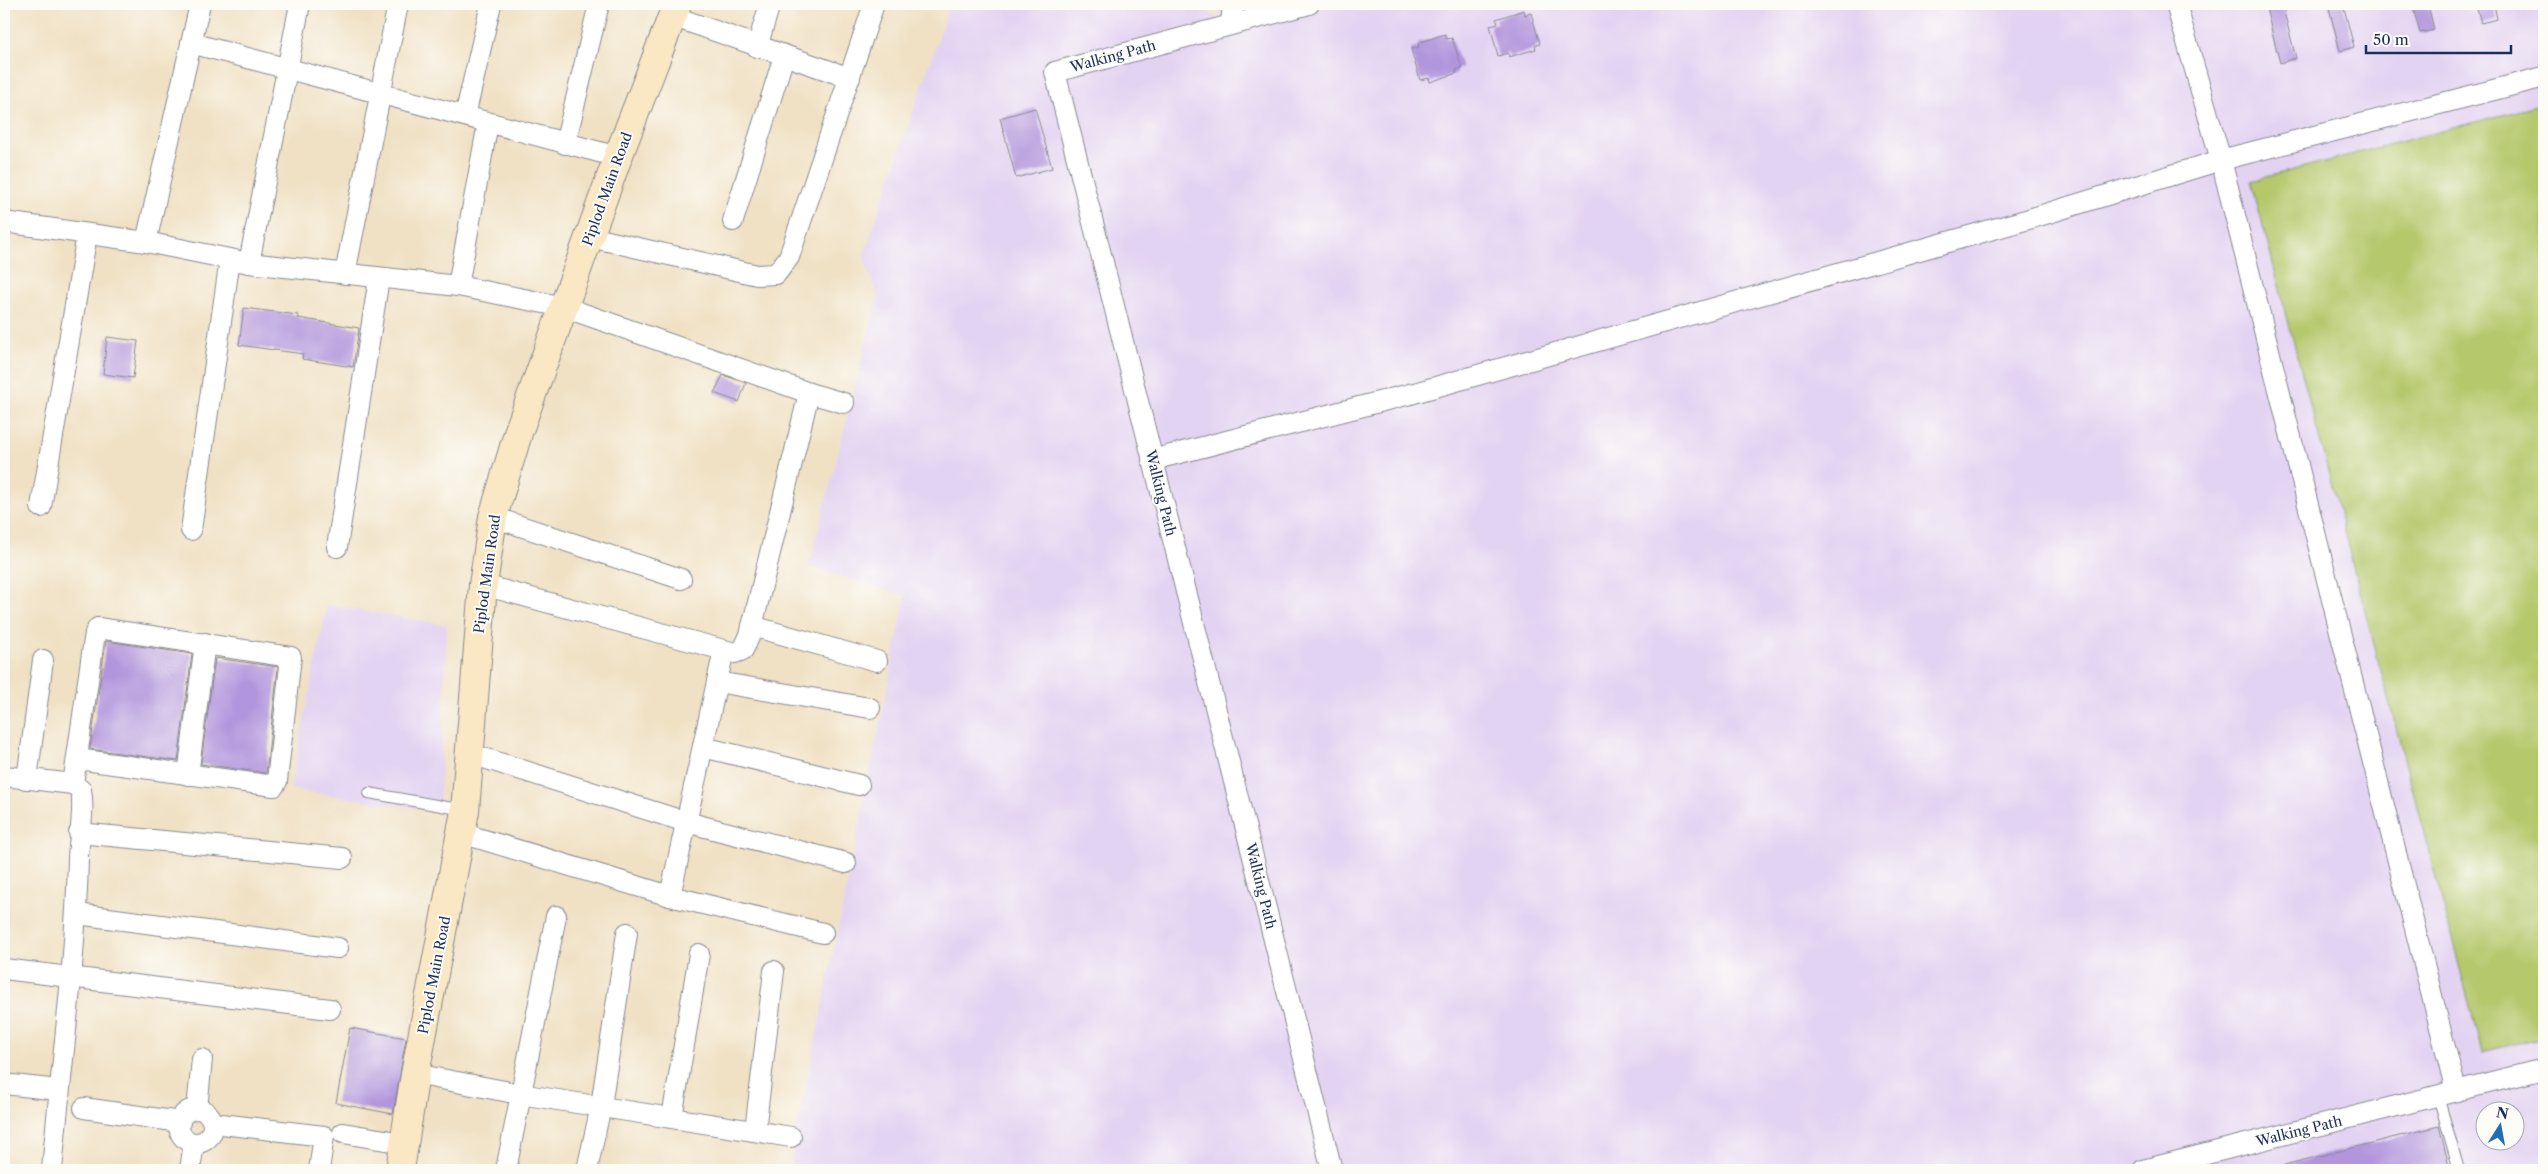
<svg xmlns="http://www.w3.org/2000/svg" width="2548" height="1174" font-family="'Libre Caslon Text',serif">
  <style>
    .built { fill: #e3d3f2; fill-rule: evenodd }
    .green { fill: #b5c86c; stroke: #687c65 }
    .building { fill: #b296dd }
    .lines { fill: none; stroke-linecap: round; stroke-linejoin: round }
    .lane-casing { stroke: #868891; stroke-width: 12 }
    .street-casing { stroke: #868891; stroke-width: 22 }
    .secondary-casing { stroke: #868891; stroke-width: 30 }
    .lane { stroke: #fff; stroke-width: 10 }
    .street { stroke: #fff; stroke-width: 20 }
    .secondary { stroke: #fae7c3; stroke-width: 28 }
    .labels { text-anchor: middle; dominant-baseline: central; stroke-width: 4; stroke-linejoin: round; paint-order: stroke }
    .street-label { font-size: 14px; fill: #1b2f5e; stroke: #fdfcf7 }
  </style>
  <rect width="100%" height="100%" fill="#fdfcf7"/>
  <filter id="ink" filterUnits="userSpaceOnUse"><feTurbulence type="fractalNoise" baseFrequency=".02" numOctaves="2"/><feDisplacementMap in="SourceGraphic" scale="10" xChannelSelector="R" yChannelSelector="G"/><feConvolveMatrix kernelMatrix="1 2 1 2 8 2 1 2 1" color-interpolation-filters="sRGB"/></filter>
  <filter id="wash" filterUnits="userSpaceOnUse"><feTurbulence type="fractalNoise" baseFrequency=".0096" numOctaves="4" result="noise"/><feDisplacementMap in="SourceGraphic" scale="20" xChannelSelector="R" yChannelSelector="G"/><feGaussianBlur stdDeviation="1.12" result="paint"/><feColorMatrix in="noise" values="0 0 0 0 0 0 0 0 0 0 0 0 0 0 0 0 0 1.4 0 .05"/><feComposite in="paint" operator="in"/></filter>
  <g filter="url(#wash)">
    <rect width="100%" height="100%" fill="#f0e1c4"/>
    <g class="built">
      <path d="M950,4H1198L1219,20L1221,4H2544V1170H789L906,596L809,567L878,297L863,258ZM2486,1112H2516V1142H2486Z"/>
      <path d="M327,605L447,625L439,812L290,789Z"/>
    </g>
    <path class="green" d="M2544,104V1037L2482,1052L2251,181Z"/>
    <g id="blocks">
      <g class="building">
        <path d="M2265,4H2282L2296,58L2280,63Z"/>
        <path d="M2328,4H2343L2354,47L2340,51Z"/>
        <path d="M2412,4H2428L2434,30L2420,33Z"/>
        <path d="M2476,4H2494L2497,19L2481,23Z"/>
        <path d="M1524,10L1525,15L1531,13L1540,44L1535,46L1536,49L1509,57L1508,53L1498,56L1490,25L1498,23L1496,19Z"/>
        <path d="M1445,34L1447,39L1452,38L1462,68L1456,70L1457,73L1430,82L1429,78L1420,80L1411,49L1419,47L1418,43Z"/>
        <path d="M1035,108L1052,168L1016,178L1000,118Z"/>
        <path d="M244,308L298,315V318L359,328L353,367L302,359L303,354L239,345Z"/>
        <path d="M107,337L138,341L133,378L103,374Z"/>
        <path d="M723,375L746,383L739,402L714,393Z"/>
        <path d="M106,641L192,654L178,761L90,749Z"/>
        <path d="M215,658L278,667L266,773L201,764Z"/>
        <path d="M350,1028L406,1038L393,1114L336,1103Z"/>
        <path d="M2439,1126L2450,1170H2285L2284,1165Z"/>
      </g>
    </g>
  </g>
  <g filter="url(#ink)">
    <use href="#blocks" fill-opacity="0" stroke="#868891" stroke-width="1"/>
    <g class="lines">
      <g class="lane-casing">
        <g id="lane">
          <path d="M369,793L464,810"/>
          <path d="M2438,1096L2459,1170"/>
        </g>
      </g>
      <g class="street-casing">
        <g id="street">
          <path d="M1309,4L1055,72L1332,1170"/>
          <path d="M2176,4L2221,160L2456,1091L2544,1069"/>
          <path d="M672,16L850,78"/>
          <path d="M1231,24L1233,4"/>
          <path d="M191,43L618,157"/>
          <path d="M757,47L770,4"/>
          <path d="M465,116L491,4"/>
          <path d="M565,144L599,4"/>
          <path d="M733,221L784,56"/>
          <path d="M4,222L146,242L249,263L458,286L564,307L809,393L844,403"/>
          <path d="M590,237L757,275L776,274L789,257L874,4"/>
          <path d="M146,242L200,4"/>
          <path d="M249,263L300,4"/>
          <path d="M345,274L398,4"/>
          <path d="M458,286L488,123"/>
          <path d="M1152,460L1414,393L2029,219L2221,160L2544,77"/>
          <path d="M41,507L87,234"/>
          <path d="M493,517L681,579"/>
          <path d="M191,530L230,259"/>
          <path d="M337,547L379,278"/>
          <path d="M483,585L735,653L743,650L750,635L809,393"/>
          <path d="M752,626L877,661"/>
          <path d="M717,682L870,708"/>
          <path d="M703,747L859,785"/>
          <path d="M468,753L686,822L846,863"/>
          <path d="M188,775L205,643"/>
          <path d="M4,776L73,784L81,790C85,811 79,836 78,858C76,962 61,1066 52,1170"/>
          <path d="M27,779L43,660"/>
          <path d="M73,784L95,633L98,628L291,657L277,781L274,786L77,759"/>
          <path d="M79,833L342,858"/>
          <path d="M461,833L670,896L823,933"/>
          <path d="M670,896L724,650"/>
          <path d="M77,914L338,948"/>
          <path d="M4,969L330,1009"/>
          <path d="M415,1074L520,1094L791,1137"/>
          <path d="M4,1084L59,1090"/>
          <path d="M84,1108L180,1122"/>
          <path d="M197,1109L202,1059"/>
          <circle cx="196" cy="1126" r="17"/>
          <path d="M672,1118L699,954"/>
          <path d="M213,1123L324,1136L319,1170"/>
          <path d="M755,1131L774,971"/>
          <path d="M343,1133L403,1143"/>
          <path d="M190,1170L194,1143"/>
          <path d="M506,1170L556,916"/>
          <path d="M587,1170L601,1106L627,933"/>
          <path d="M2143,1170L2456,1091"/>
        </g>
      </g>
      <g class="secondary-casing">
        <path id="secondary" d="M400,1170L415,1074L465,811L483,585L493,517L519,430L618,157L677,4"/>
      </g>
      <use href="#lane" class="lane"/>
      <use href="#street" class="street"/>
      <use href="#secondary" class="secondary"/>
    </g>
  </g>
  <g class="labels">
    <g class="street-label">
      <text transform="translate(1113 56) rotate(-15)">Walking Path</text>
      <text transform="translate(607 189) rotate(-70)">Piplod Main Road</text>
      <text transform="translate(1161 493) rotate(76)">Walking Path</text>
      <text transform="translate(487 574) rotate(-82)">Piplod Main Road</text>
      <text transform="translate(1261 886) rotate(76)">Walking Path</text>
      <text transform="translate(434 975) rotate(-79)">Piplod Main Road</text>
      <text transform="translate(2299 1131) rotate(-14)">Walking Path</text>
    </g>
  </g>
  <rect width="2548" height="1174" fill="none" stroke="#fdfcf7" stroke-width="20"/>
  <g transform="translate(2500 1126) rotate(11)"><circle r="24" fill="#fdfcf7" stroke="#a3aaba"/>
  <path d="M0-4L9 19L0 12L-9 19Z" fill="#1f6fb2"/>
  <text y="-8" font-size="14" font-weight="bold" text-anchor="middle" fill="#1b2f5e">N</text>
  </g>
  <path d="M2366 45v8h145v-8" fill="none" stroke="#1b2f5e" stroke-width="2.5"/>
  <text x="2373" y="45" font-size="15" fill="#1b2f5e" stroke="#fdfcf7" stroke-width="4" paint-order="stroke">50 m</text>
</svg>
